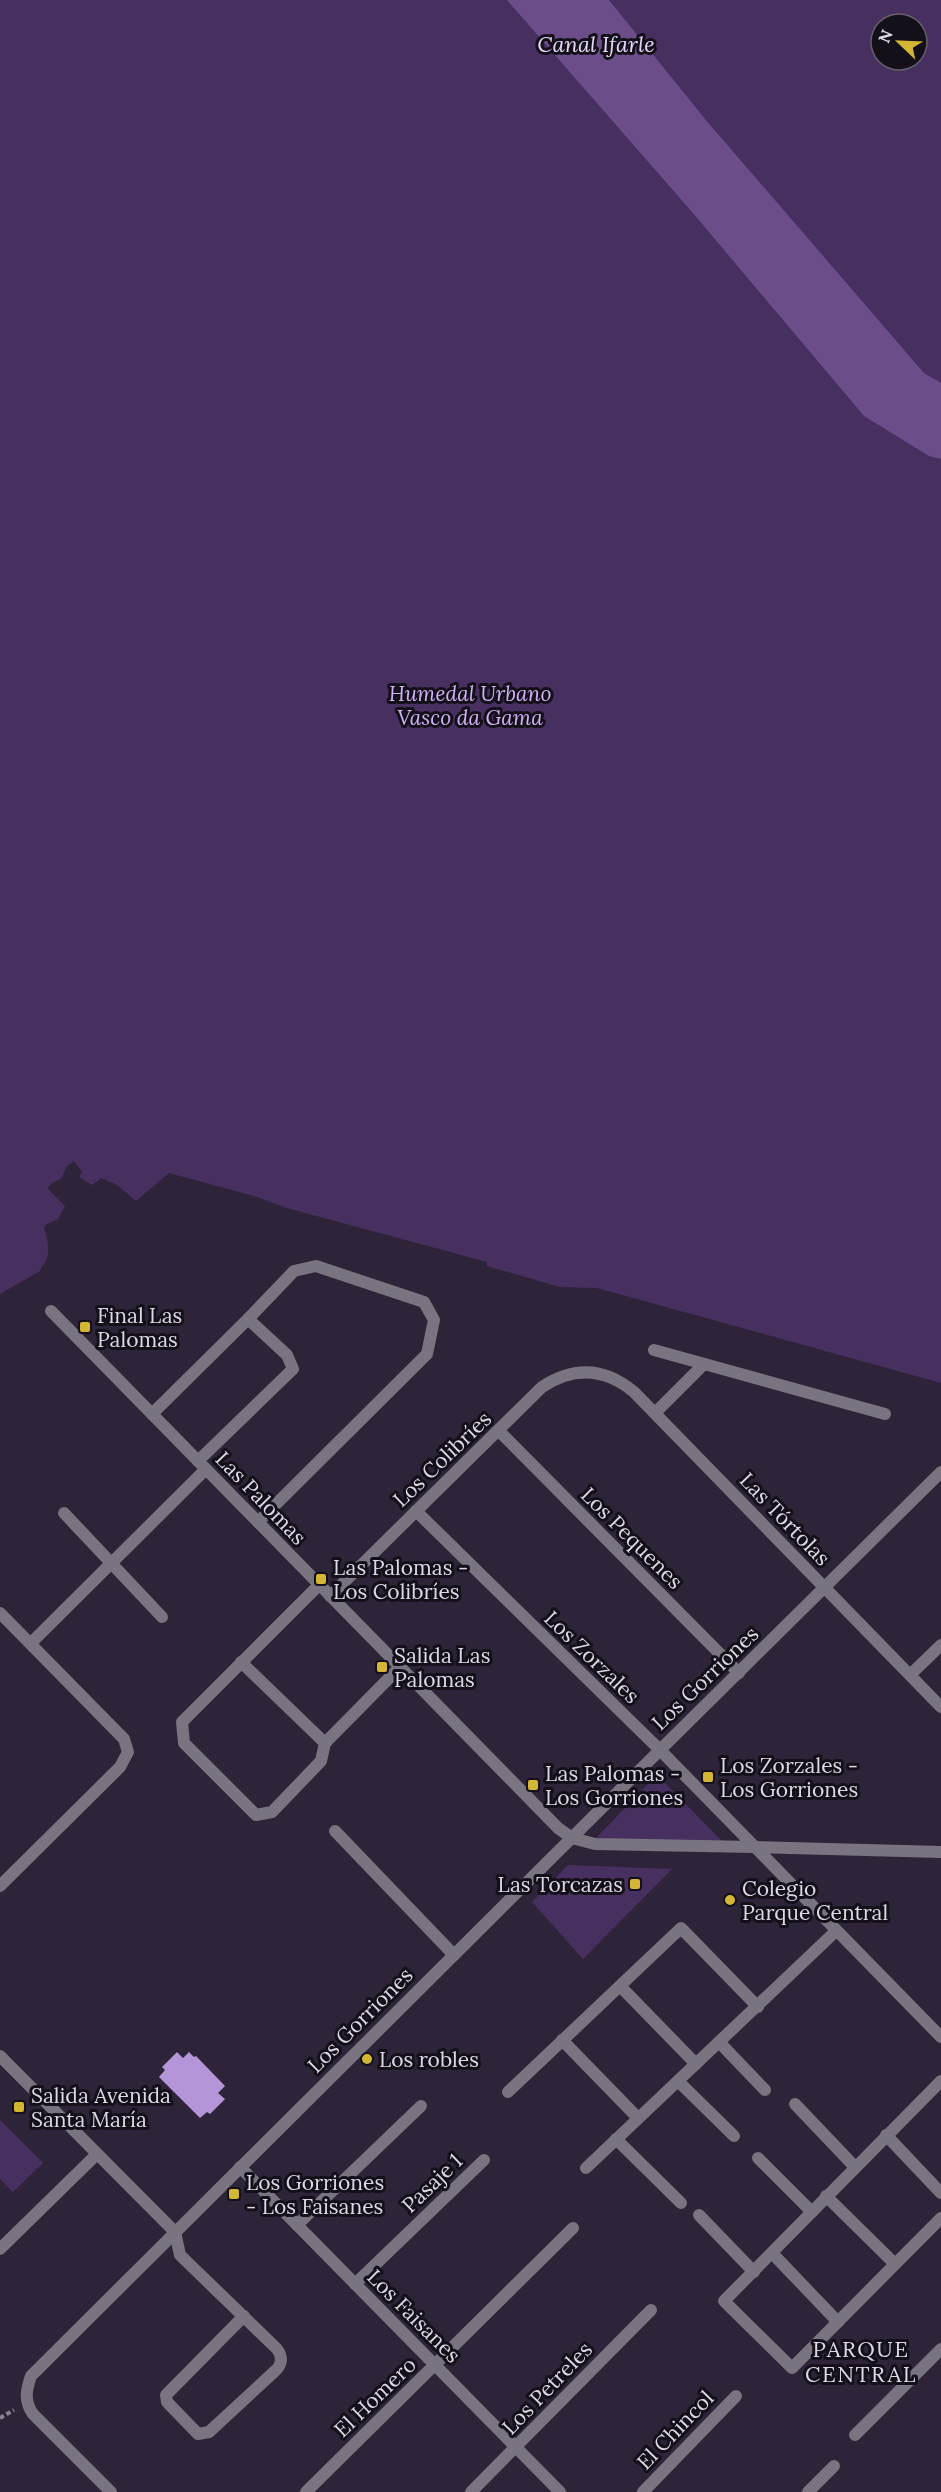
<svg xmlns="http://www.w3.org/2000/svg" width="941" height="2492" font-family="Lora,serif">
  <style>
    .green { fill: #472f60; fill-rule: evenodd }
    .water { fill: #6b4d8a }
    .building { fill: #b495d7 }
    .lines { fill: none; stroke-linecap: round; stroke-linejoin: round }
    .path { stroke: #8a8294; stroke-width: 4; stroke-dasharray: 4.5 3; stroke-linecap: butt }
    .minor { stroke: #79747f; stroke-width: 12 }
    .tertiary { stroke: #79747f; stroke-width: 12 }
    .poi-dot { fill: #d4b635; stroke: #141019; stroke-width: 2 }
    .labels { text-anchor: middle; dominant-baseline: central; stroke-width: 6; stroke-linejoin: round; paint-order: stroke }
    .park-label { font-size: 21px; font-style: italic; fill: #d1b0f6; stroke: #141019 }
    .poi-label { font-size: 21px; fill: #ded8e6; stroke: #141019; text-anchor: start }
    .street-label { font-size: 21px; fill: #ded8e6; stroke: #141019 }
    .water-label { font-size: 22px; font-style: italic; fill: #e5d5fa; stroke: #141019 }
    .neighbourhood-label { font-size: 22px; letter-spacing: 1.5px; fill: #ded8e6; stroke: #141019 }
  </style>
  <rect width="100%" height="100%" fill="#2e2439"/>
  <g class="green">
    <path d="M0,0H941V1383L597,1288L560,1287L487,1266V1262L287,1208L254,1196L169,1173L136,1201L117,1185L101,1178L92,1185L79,1177L82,1172L74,1161L66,1167L62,1178L49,1185L48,1189L65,1206L58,1219L47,1224L44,1228C47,1237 50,1248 47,1258C46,1264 41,1265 40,1271L0,1294ZM881,24H917V60H881Z"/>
    <path d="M657,1775L723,1842L595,1839Z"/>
    <path d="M568,1865L672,1869L583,1959L532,1902Z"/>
    <path d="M0,2120L43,2163L13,2192L0,2179Z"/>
  </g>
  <path class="water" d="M507,0H609L705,119L924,373L941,383V459L929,456L864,416L692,212Z"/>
  <path class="building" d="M177,2052L183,2058L189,2052L194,2057L196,2056L225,2086L218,2093L225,2099L210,2114L207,2112L200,2118L159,2077L165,2070L162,2067Z"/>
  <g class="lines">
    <path class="path" d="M0,2418L14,2410"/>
    <g class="minor">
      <path d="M51,1311L558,1828L572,1838"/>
      <path d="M654,1350L885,1414"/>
      <path d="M655,1413L704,1364"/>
      <path d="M152,1414L248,1319L294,1271L316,1266L424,1302L434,1320L427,1354L258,1522"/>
      <path d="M499,1431L739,1673"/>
      <path d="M198,1461L293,1369L287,1355L248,1319"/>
      <path d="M416,1511L660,1750L941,1472"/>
      <path d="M64,1513L162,1617"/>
      <path d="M319,1585L182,1722L184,1743L256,1815L272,1812L321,1761L325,1743"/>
      <path d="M330,1596L542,1387C574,1366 605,1368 634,1392L941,1707"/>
      <path d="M0,1613L124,1739L128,1752L120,1767L0,1886"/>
      <path d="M31,1643L206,1469"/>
      <path d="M241,1662L325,1743"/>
      <path d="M910,1675L941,1645"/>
      <path d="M325,1743L400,1667"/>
      <path d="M335,1831L454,1955"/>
      <path d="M753,1847L941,1852"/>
      <path d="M620,1986L696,2064"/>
      <path d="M562,2040L638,2118"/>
      <path d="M719,2042L765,2090"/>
      <path d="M678,2081L734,2136"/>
      <path d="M941,2081L724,2301L792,2368L941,2218"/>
      <path d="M508,2092L681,1928L758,2007"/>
      <path d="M795,2104L855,2167"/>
      <path d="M886,2135L941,2193"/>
      <path d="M616,2139L681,2203"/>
      <path d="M758,2158L812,2212"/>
      <path d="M240,2167L560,2492"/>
      <path d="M586,2168L836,1931"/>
      <path d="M826,2196L895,2264"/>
      <path d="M699,2215L754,2272"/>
      <path d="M297,2225L421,2106"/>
      <path d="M175,2232L180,2255L277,2349C283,2357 282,2365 275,2371L209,2432L198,2434L167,2402L166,2395L244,2316"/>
      <path d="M0,2249L97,2154"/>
      <path d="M772,2253L838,2322"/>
      <path d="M355,2284L484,2160"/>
      <path d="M855,2435L941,2349"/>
      <path d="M306,2492L573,2228"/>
      <path d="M471,2492L651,2310"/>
      <path d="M643,2492L736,2396"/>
      <path d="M808,2492L834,2466"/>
    </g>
    <g class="tertiary">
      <path d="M572,1838L595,1844L753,1847"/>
      <path d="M0,2056L175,2232"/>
      <path d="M111,2492L33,2414C24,2401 26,2390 31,2376L660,1750L941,2037"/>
    </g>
  </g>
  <g class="poi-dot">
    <rect x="79" y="1321" width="12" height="12" rx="3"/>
    <rect x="315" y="1573" width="12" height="12" rx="3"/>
    <rect x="376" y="1661" width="12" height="12" rx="3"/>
    <rect x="702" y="1771" width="12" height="12" rx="3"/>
    <rect x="527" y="1779" width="12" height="12" rx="3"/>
    <rect x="629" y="1878" width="12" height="12" rx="3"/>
    <circle cx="730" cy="1900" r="6"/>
    <circle cx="367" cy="2059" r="6"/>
    <rect x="13" y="2101" width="12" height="12" rx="3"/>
    <rect x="228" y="2188" width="12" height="12" rx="3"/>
  </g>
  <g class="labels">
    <g class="park-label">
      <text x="470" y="693">Humedal Urbano<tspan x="470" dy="24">Vasco da Gama</tspan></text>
    </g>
    <g class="poi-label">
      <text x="97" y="1315">Final Las<tspan x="97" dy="24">Palomas</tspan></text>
      <text x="333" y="1567">Las Palomas -<tspan x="333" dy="24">Los Colibríes</tspan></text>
      <text x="394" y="1655">Salida Las<tspan x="394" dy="24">Palomas</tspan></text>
      <text x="720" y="1765">Los Zorzales -<tspan x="720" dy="24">Los Gorriones</tspan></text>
      <text x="545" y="1773">Las Palomas -<tspan x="545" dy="24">Los Gorriones</tspan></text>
      <text x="623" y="1884" text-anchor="end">Las Torcazas</text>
      <text x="742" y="1888">Colegio<tspan x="742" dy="24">Parque Central</tspan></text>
      <text x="379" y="2059">Los robles</text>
      <text x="31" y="2095">Salida Avenida<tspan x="31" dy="24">Santa María</tspan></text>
      <text x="246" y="2182">Los Gorriones<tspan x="246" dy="24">- Los Faisanes</tspan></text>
    </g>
    <g class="street-label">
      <text transform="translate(442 1459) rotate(-44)">Los Colibríes</text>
      <text transform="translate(261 1498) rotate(46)">Las Palomas</text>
      <text transform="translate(785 1519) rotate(46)">Las Tórtolas</text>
      <text transform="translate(632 1538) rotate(45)">Los Pequenes</text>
      <text transform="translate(592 1657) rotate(44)">Los Zorzales</text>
      <text transform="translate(705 1678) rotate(-44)">Los Gorriones</text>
      <text transform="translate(360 2020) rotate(-45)">Los Gorriones</text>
      <text transform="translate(432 2183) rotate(-44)">Pasaje 1</text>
      <text transform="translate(414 2316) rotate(45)">Los Faisanes</text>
      <text transform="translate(547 2388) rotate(-46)">Los Petreles</text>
      <text transform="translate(375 2397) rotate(-44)">El Homero</text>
      <text transform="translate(675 2430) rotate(-46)">El Chincol</text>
    </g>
    <g class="water-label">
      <text x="596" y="44">Canal Ifarle</text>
    </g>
    <g class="neighbourhood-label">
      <text x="861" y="2349">PARQUE<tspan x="861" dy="25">CENTRAL</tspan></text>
    </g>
  </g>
  <g transform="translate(899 42) rotate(293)"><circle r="28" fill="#141019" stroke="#65606b" stroke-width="1.5"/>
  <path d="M0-4.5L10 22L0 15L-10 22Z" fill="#d4b635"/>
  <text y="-9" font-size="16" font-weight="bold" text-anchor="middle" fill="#ded8e6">N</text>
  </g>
</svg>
